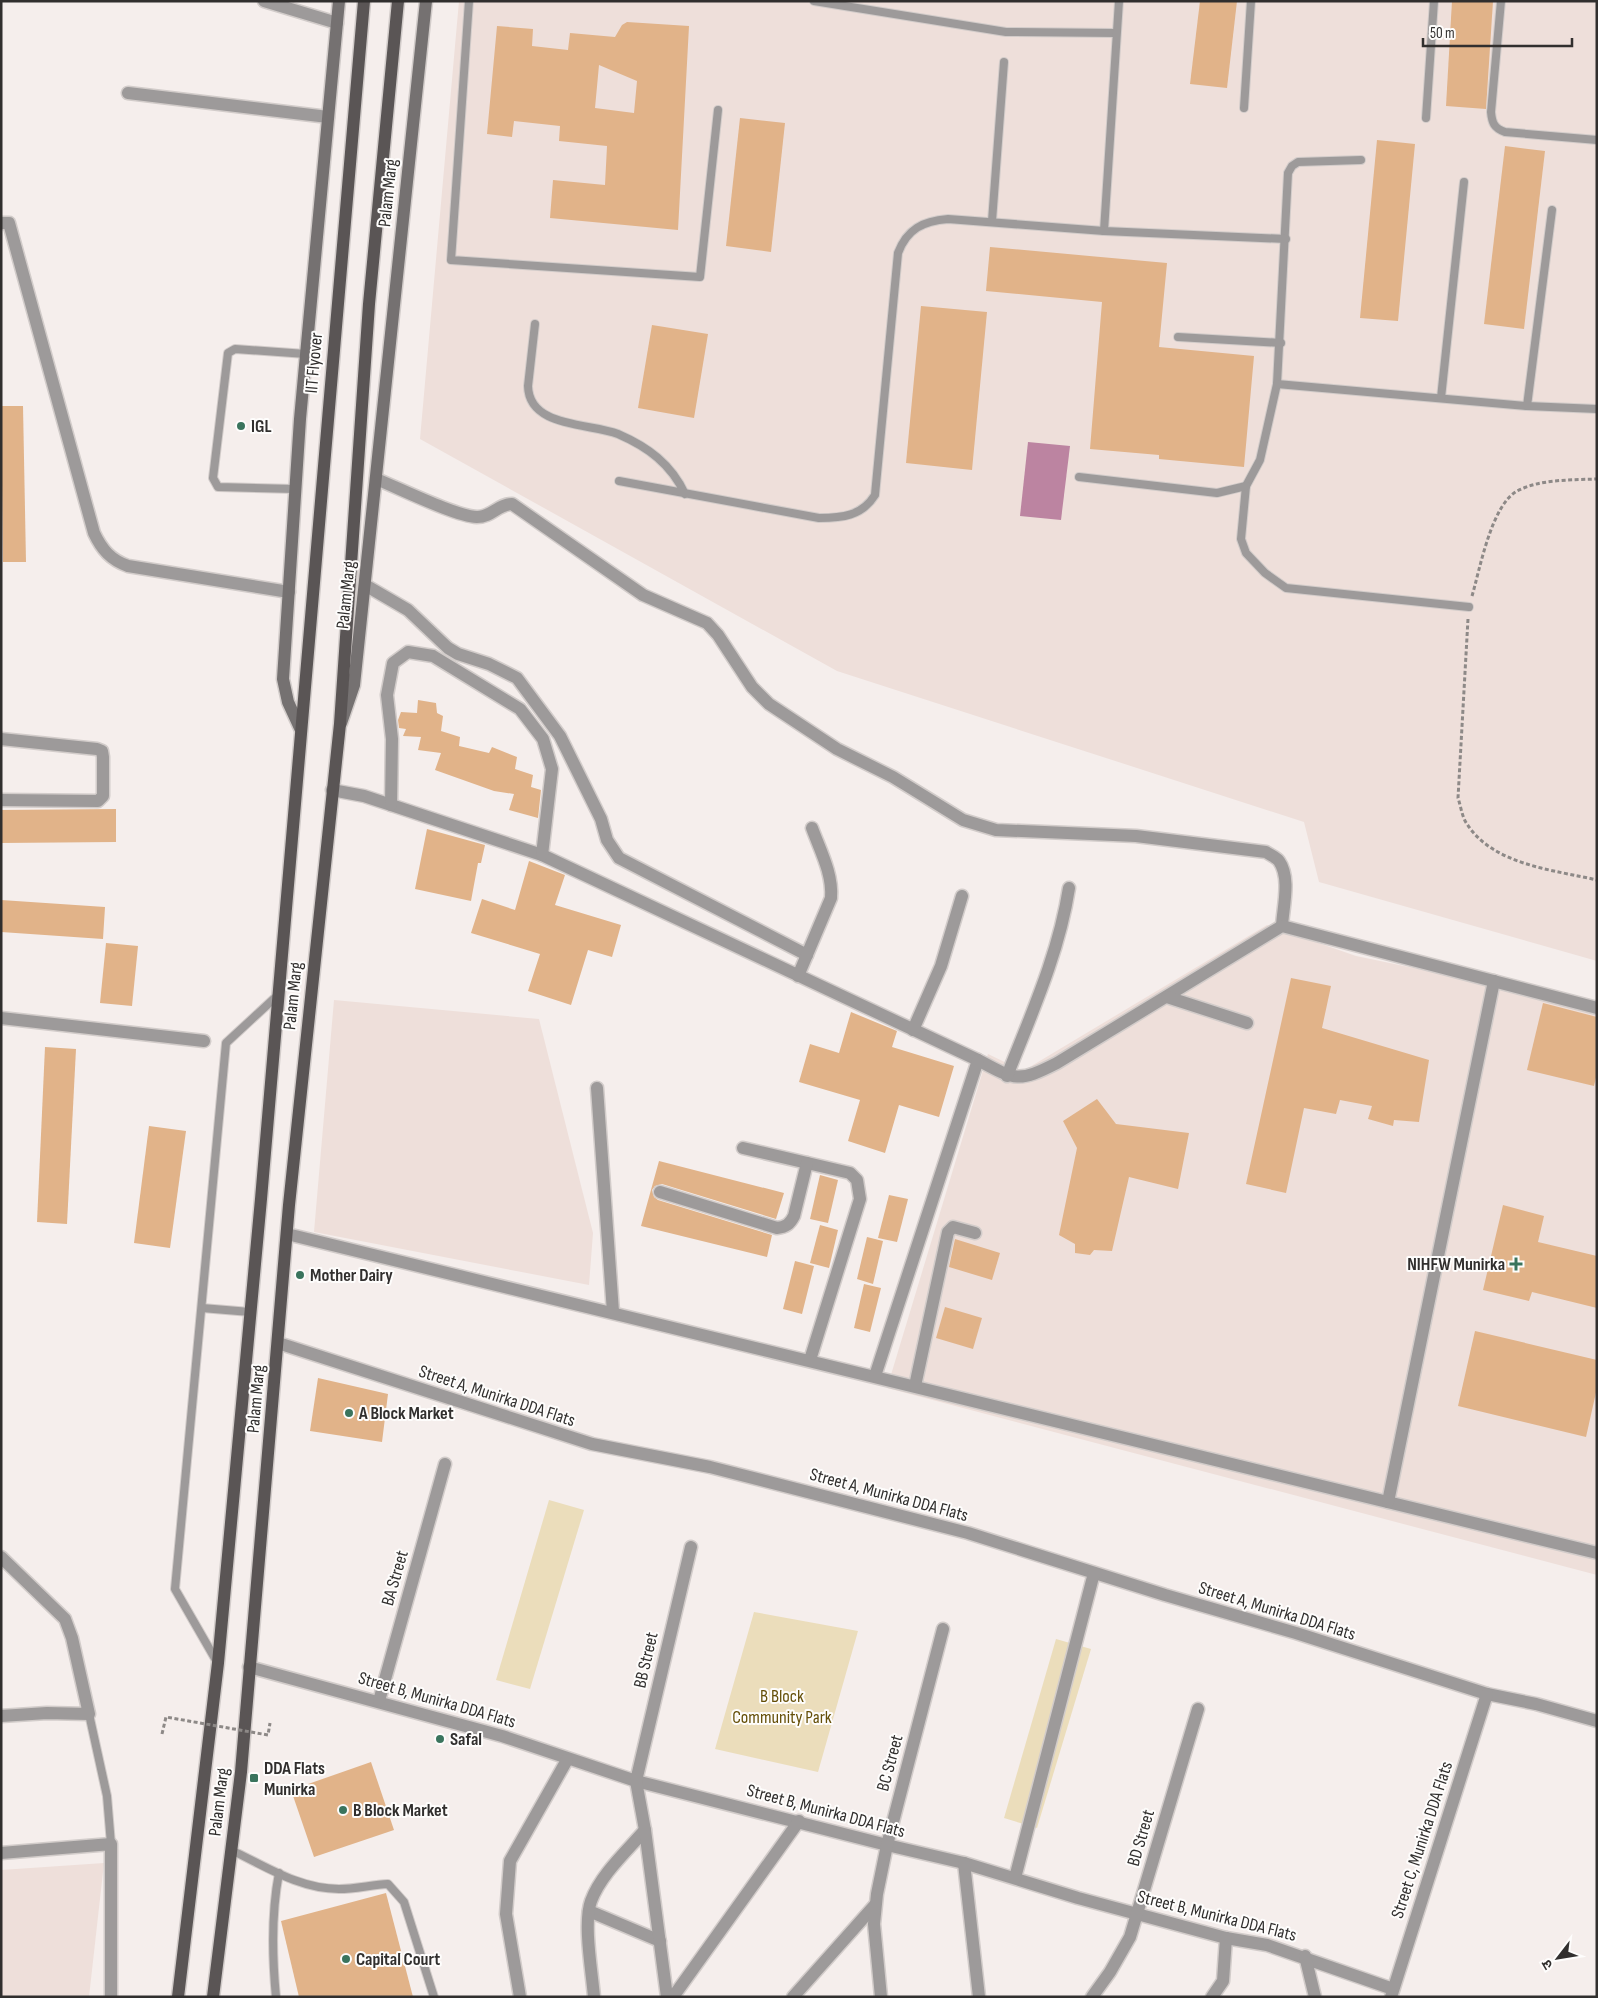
<svg xmlns="http://www.w3.org/2000/svg" width="1598" height="1998" font-family="'Sofia Sans Condensed','Noto Sans Devanagari',sans-serif">
  <style>
    .built { fill: #eedfda }
    .green { fill: #ebddbb }
    .water { fill: #bc84a1 }
    .building { fill: #e1b389; fill-rule: evenodd }
    .lines { fill: none; stroke-linecap: round; stroke-linejoin: round }
    .lane-casing { stroke: #d2ccca; stroke-width: 10 }
    .street-casing { stroke: #d2ccca; stroke-width: 15 }
    .secondary-casing { stroke: #d2ccca; stroke-width: 15 }
    .primary-casing { stroke: #d2ccca; stroke-width: 15 }
    .path { stroke: #8d8987; stroke-width: 3; stroke-dasharray: 4 2.5; stroke-linecap: butt }
    .lane { stroke: #9d9a9a; stroke-width: 8 }
    .street { stroke: #9d9a9a; stroke-width: 12 }
    .secondary { stroke: #757171; stroke-width: 12 }
    .primary { stroke: #5a5555; stroke-width: 12 }
    .path-bridge { stroke: #8d8987; stroke-width: 3; stroke-dasharray: 4 2.5; stroke-linecap: butt }
    .poi-dot { fill: #3a745d; stroke: #fefdfc; stroke-width: 2 }
    .labels { text-anchor: middle; dominant-baseline: central; stroke-width: 4; stroke-linejoin: round; paint-order: stroke }
    .street-label { font-size: 18px; fill: #312f2e; stroke: #fefdfc }
    .poi-label { font-size: 18px; font-weight: bold; fill: #312f2e; stroke: #fefdfc; text-anchor: start }
    .park-label { font-size: 18px; fill: #654f08; stroke: #fefdfc }
  </style>
  <rect width="100%" height="100%" fill="#f5eeec"/>
  <g class="built">
    <path d="M459,1H1597V961L1319,882L1304,822L837,671L420,439Z"/>
    <path d="M1267,925L1356,956L1597,1006V1575L887,1388L988,1054L1023,1071Z"/>
    <path d="M334,1000L539,1019L593,1233L589,1285L314,1232Z"/>
    <path d="M104,1863L89,1997H1V1870Z"/>
  </g>
  <g class="green">
    <path d="M549,1500L584,1510L530,1689L496,1680Z"/>
    <path d="M754,1612L858,1631L818,1772L715,1749Z"/>
    <path d="M1056,1639L1091,1649L1037,1828L1004,1818Z"/>
  </g>
  <path class="water" d="M1028,442L1070,446L1061,520L1020,516Z"/>
  <g class="building">
    <path d="M1200,1H1237L1227,88L1190,84Z"/>
    <path d="M1452,1H1493L1486,109L1446,106Z"/>
    <path d="M627,22L689,26L678,230L550,218L553,180L605,185L607,146L559,141L560,126L514,121L512,137L487,134L497,26L533,29L532,46L568,50L570,33L615,37L622,25ZM599,65L637,81L634,113L595,108Z"/>
    <path d="M740,118L785,123L771,252L726,246Z"/>
    <path d="M1377,140L1415,144L1398,321L1360,318Z"/>
    <path d="M1505,146L1545,151L1524,329L1484,324Z"/>
    <path d="M990,247L1167,263L1159,347L1254,356L1244,467L1159,459V455L1090,449L1102,302L986,291Z"/>
    <path d="M921,306L987,312L972,470L906,463Z"/>
    <path d="M652,325L708,334L694,418L638,408Z"/>
    <path d="M1,406H23L26,562H3Z"/>
    <path d="M418,700L436,703L437,713L443,716L441,731L460,737L459,746L489,753L492,747L517,757L515,769L533,775L531,787L541,790L538,818L509,810L514,794L494,791L435,770L441,753L418,750L421,737L403,736L406,729L399,728L398,720L401,712L417,713Z"/>
    <path d="M116,809V842L1,843V810Z"/>
    <path d="M427,829L485,845L481,863H478L471,901L415,889Z"/>
    <path d="M529,861L565,875L555,905L621,925L612,957L588,950L571,1005L528,991L540,954L471,933L482,899L515,910Z"/>
    <path d="M1,900L105,907L103,939L1,932Z"/>
    <path d="M106,943L138,946L132,1006L100,1003Z"/>
    <path d="M1291,978L1331,986L1322,1028L1429,1060L1419,1122L1394,1120L1393,1126L1368,1119L1372,1106L1340,1100L1336,1114L1304,1108L1286,1193L1246,1184Z"/>
    <path d="M1543,1003L1597,1017V1073L1594,1086L1527,1070Z"/>
    <path d="M851,1012L897,1031L892,1047L954,1066L939,1117L899,1105L885,1153L848,1141L860,1100L799,1082L810,1044L839,1053Z"/>
    <path d="M45,1047L76,1049L67,1224L37,1222Z"/>
    <path d="M1097,1099L1116,1124L1189,1133L1178,1189L1129,1177L1112,1251L1094,1250L1090,1255L1075,1253V1244L1059,1235L1077,1148L1063,1121Z"/>
    <path d="M149,1126L186,1131L170,1248L134,1243Z"/>
    <path d="M659,1161L784,1193L776,1219L662,1184L655,1186L652,1190L654,1197L658,1200L772,1235L767,1257L641,1226Z"/>
    <path d="M820,1175L838,1180L828,1223L810,1219Z"/>
    <path d="M889,1195L908,1199L897,1242L878,1238Z"/>
    <path d="M1503,1205L1544,1216L1538,1242L1597,1256V1308L1532,1292L1529,1301L1483,1290Z"/>
    <path d="M820,1225L838,1230L829,1268L810,1263Z"/>
    <path d="M867,1237L883,1241L873,1284L857,1279Z"/>
    <path d="M955,1239L1000,1253L992,1280L949,1267Z"/>
    <path d="M795,1261L814,1266L802,1314L783,1309Z"/>
    <path d="M864,1284L881,1288L870,1332L854,1328Z"/>
    <path d="M945,1307L982,1318L973,1349L936,1338Z"/>
    <path d="M1475,1331L1597,1360V1388L1586,1437L1458,1406Z"/>
    <path d="M318,1378L388,1394L382,1442L310,1431Z"/>
    <path d="M371,1762L394,1830L314,1857L291,1790Z"/>
    <path d="M386,1893L413,1997H299L281,1921Z"/>
  </g>
  <g class="lines">
    <g class="lane-casing">
      <g id="lane">
        <path d="M469,1L451,260L700,277L718,110"/>
        <path d="M814,1L1006,32L1116,33"/>
        <path d="M1501,1L1491,112C1492,123 1494,128 1505,132L1597,140"/>
        <path d="M1244,108L1251,1"/>
        <path d="M1426,118L1434,1"/>
        <path d="M1361,160L1298,162L1292,166L1288,173L1277,384L1260,460L1246,486L1241,539L1246,553L1265,573L1286,588L1469,607"/>
        <path d="M992,221L1004,62"/>
        <path d="M1104,231L1119,1"/>
        <path d="M535,324L528,386C529,428 590,423 618,434C648,447 671,464 685,494"/>
        <path d="M1178,337L1281,343"/>
        <path d="M1277,384L1527,406L1597,409"/>
        <path d="M1441,398L1464,182"/>
        <path d="M1527,406L1552,210"/>
        <path d="M1079,477L1217,493L1246,486"/>
        <path d="M619,481L819,518C842,518 862,516 875,495L898,253C907,229 923,221 948,219L1104,231L1286,239"/>
        <path d="M295,489L218,487L213,478L228,353L235,349L306,354"/>
        <path d="M202,1308L250,1312"/>
        <path d="M217,1662L175,1589L226,1043L278,995"/>
        <path d="M89,1714L107,1796L111,1844"/>
        <path d="M231,1850C265,1866 299,1889 339,1889C355,1889 371,1885 388,1884L404,1902L434,1997"/>
        <path d="M276,1997C272,1955 271,1914 279,1873"/>
      </g>
    </g>
    <g class="street-casing">
      <g id="street">
        <path d="M264,1L337,23"/>
        <path d="M128,93L328,117"/>
        <path d="M1,223H9L94,533C102,550 111,560 128,566L289,592"/>
        <path d="M376,479C399,488 455,516 477,517C492,517 498,504 512,504L643,595L707,623L718,635L752,687L769,704L837,749L893,777L963,820L996,830L1136,836L1266,852C1270,855 1276,857 1279,861C1291,878 1283,907 1282,926"/>
        <path d="M365,585L408,610L448,648L458,654L489,664L517,678L560,736L601,819L607,840L619,858L807,955"/>
        <path d="M1,739L97,749L102,751L103,757V796L98,801L1,800"/>
        <path d="M332,790L364,796L542,855L978,1060C1015,1080 1018,1083 1057,1063L1282,926L1597,1008"/>
        <path d="M391,805L392,739L387,695L393,663L408,652L433,656L520,709L543,739L552,769L542,855"/>
        <path d="M798,976L831,898C833,874 820,850 812,828"/>
        <path d="M1167,997L1247,1023"/>
        <path d="M1,1018L204,1041"/>
        <path d="M913,1030L941,966L962,896"/>
        <path d="M1007,1076C1031,1015 1059,953 1069,888"/>
        <path d="M597,1088L613,1312"/>
        <path d="M743,1148L850,1173L857,1180L860,1199L810,1360"/>
        <path d="M660,1192L777,1228C786,1227 790,1224 794,1216L807,1163"/>
        <path d="M287,1234L1597,1553"/>
        <path d="M278,1343L592,1444L710,1467L968,1533L1165,1595L1296,1633L1487,1694L1536,1704L1597,1721"/>
        <path d="M875,1376L978,1060"/>
        <path d="M915,1386L948,1232L953,1227L975,1233"/>
        <path d="M1388,1502L1494,981"/>
        <path d="M1,1557L65,1619L72,1638L89,1714L47,1713L1,1716"/>
        <path d="M249,1667L502,1736L636,1781L887,1845L964,1863L1078,1898L1226,1938L1267,1945L1393,1989"/>
        <path d="M379,1701L445,1464"/>
        <path d="M1,1853L111,1844V1997"/>
        <path d="M964,1863L979,1997"/>
        <path d="M1015,1878L1094,1573"/>
        <path d="M589,1911L660,1941"/>
        <path d="M1305,1956L1315,1997"/>
        <path d="M520,1997L506,1914L510,1861L567,1760"/>
        <path d="M594,1997C592,1972 583,1923 591,1901C601,1874 627,1851 645,1830"/>
        <path d="M667,1997L645,1830L636,1781L691,1547"/>
        <path d="M673,1997L799,1821"/>
        <path d="M793,1997L875,1905"/>
        <path d="M881,1997L874,1924L877,1894L887,1845L943,1629"/>
        <path d="M1092,1997L1110,1972L1130,1937L1198,1709"/>
        <path d="M1212,1997L1223,1981L1226,1938"/>
        <path d="M1391,1997L1487,1694"/>
      </g>
    </g>
    <g class="secondary-casing">
      <g id="secondary">
        <path d="M341,723L354,685L426,1"/>
        <path d="M300,728L288,702L283,679L300,419L339,1"/>
      </g>
    </g>
    <g class="primary-casing">
      <g id="primary">
        <path d="M178,1997L218,1663L261,1199L364,1"/>
        <path d="M213,1997L241,1772L289,1205L340,724L369,304L398,1"/>
      </g>
    </g>
    <g class="path">
      <path d="M1472,596C1480,569 1491,506 1517,491C1540,479 1572,480 1597,479"/>
      <path d="M1468,619L1458,798C1461,807 1462,817 1467,824C1493,865 1554,870 1597,880"/>
    </g>
    <use href="#lane" class="lane"/>
    <use href="#street" class="street"/>
    <use href="#secondary" class="secondary"/>
    <use href="#primary" class="primary"/>
    <path class="path-bridge" d="M162,1734L166,1717L268,1735L270,1723"/>
  </g>
  <g class="poi-dot">
    <circle cx="241" cy="426" r="5"/>
    <path d="M1513.5 1256.5h5v5h5v5h-5v5h-5v-5h-5v-5h5z"/>
    <circle cx="300" cy="1275" r="5"/>
    <circle cx="349" cy="1413" r="5"/>
    <circle cx="440" cy="1739" r="5"/>
    <rect x="249" y="1773" width="10" height="10" rx="2.5"/>
    <circle cx="343" cy="1810" r="5"/>
    <circle cx="346" cy="1959" r="5"/>
  </g>
  <g class="labels">
    <g class="street-label">
      <text transform="translate(388 193) rotate(-84)">Palam Marg</text>
      <text transform="translate(314 363) rotate(-85)">IIT Flyover</text>
      <text transform="translate(346 595) rotate(-84)">Palam Marg</text>
      <text transform="translate(293 996) rotate(-84)">Palam Marg</text>
      <text transform="translate(497 1396) rotate(18)">Street A, Munirka DDA Flats</text>
      <text transform="translate(256 1399) rotate(-85)">Palam Marg</text>
      <text transform="translate(889 1495) rotate(15)">Street A, Munirka DDA Flats</text>
      <text transform="translate(395 1578) rotate(-74)">BA Street</text>
      <text transform="translate(1277 1611) rotate(17)">Street A, Munirka DDA Flats</text>
      <text transform="translate(646 1660) rotate(-77)">BB Street</text>
      <text transform="translate(437 1700) rotate(16)">Street B, Munirka DDA Flats</text>
      <text transform="translate(890 1763) rotate(-75)">BC Street</text>
      <text transform="translate(219 1802) rotate(-83)">Palam Marg</text>
      <text transform="translate(826 1811) rotate(15)">Street B, Munirka DDA Flats</text>
      <text transform="translate(1141 1838) rotate(-74)">BD Street</text>
      <text transform="translate(1422 1840) rotate(-72)">Street C, Munirka DDA Flats</text>
      <text transform="translate(1217 1916) rotate(14)">Street B, Munirka DDA Flats</text>
    </g>
    <g class="poi-label">
      <text x="251" y="426">IGL</text>
      <text x="1505" y="1264" text-anchor="end">NIHFW Munirka</text>
      <text x="310" y="1275">Mother Dairy</text>
      <text x="359" y="1413">A Block Market</text>
      <text x="450" y="1739">Safal</text>
      <text x="264" y="1768">DDA Flats<tspan x="264" dy="21">Munirka</tspan></text>
      <text x="353" y="1810">B Block Market</text>
      <text x="356" y="1959">Capital Court</text>
    </g>
    <g class="park-label">
      <text x="782" y="1696">B Block<tspan x="782" dy="21">Community Park</tspan></text>
    </g>
  </g>
  <rect width="1598" height="1998" fill="none" stroke="#312f2e" stroke-width="5"/>
  <g transform="translate(1558 1958) rotate(239)" stroke="#fefdfc" stroke-width="4" paint-order="stroke">
  <path d="M0-4L9 19L0 12L-9 19Z" fill="#312f2e"/>
  <text y="-8" font-size="14" font-weight="bold" text-anchor="middle" fill="#312f2e">उ</text>
  </g>
  <path d="M1423 38v8h149v-8" fill="none" stroke="#312f2e" stroke-width="2.5"/>
  <text x="1430" y="38" font-size="15" fill="#312f2e" stroke="#fefdfc" stroke-width="4" paint-order="stroke">50 m</text>
</svg>
